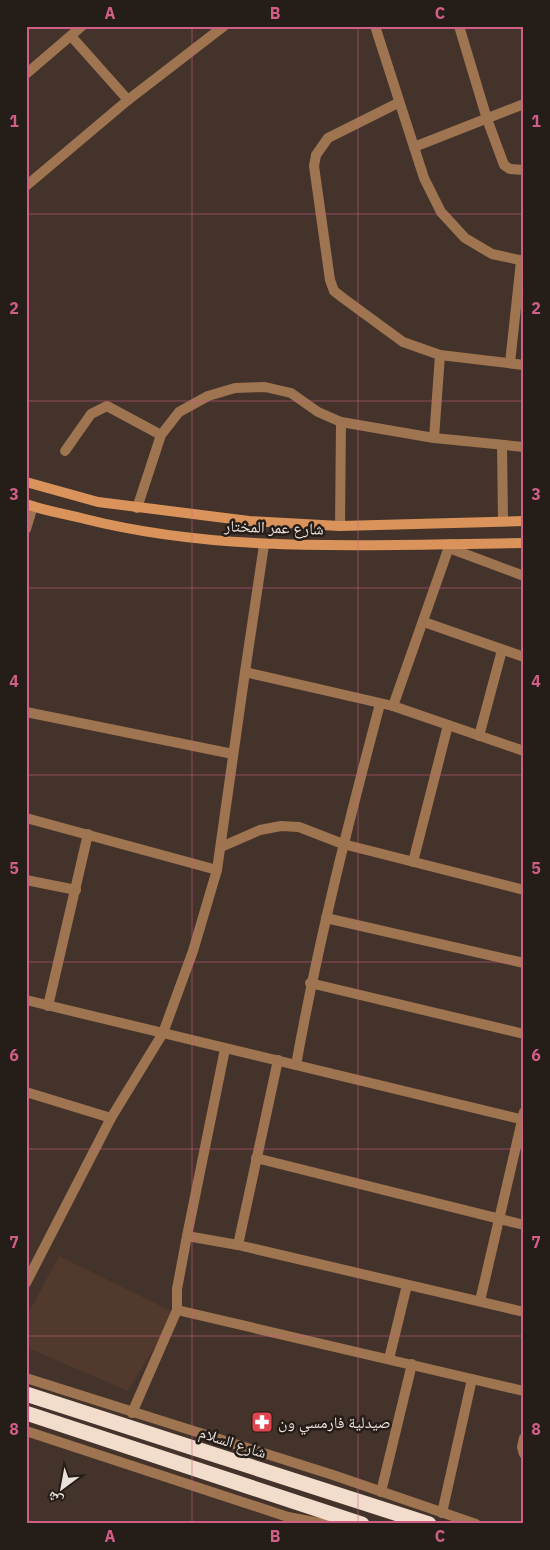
<svg xmlns="http://www.w3.org/2000/svg" width="550" height="1550" font-family="'IBM Plex Sans','Noto Naskh Arabic',sans-serif">
  <style>
    .built { fill: #51392d }
    .lines { fill: none; stroke-linecap: round; stroke-linejoin: round }
    .street { stroke: #9f7451; stroke-width: 10 }
    .secondary { stroke: #da945b; stroke-width: 10 }
    .highway { stroke: #f2dccb; stroke-width: 15 }
    .grid { fill: none; stroke: #d05e87; stroke-width: 1; stroke-opacity: 0.55 }
    .labels { text-anchor: middle; dominant-baseline: central; stroke-width: 5; stroke-linejoin: round; paint-order: stroke }
    .street-label { font-size: 16px; fill: #ebe0da; stroke: #251d18 }
    .poi-label { font-size: 16px; fill: #ebe0da; stroke: #251d18; text-anchor: start }
    .neatline { fill: none; stroke: #d05e87; stroke-width: 2 }
    .grid-label { font-size: 16px; text-anchor: middle; font-weight: bold; fill: #d05e87 }
  </style>
  <rect width="100%" height="100%" fill="#44332a"/>
  <path class="built" d="M59,1256L175,1313L128,1391L26,1347V1318Z"/>
  <g class="lines">
    <g class="street">
      <path d="M375,26L424,178L441,212L465,238L492,254L524,261"/>
      <path d="M459,26L487,119L504,165L510,169L524,170"/>
      <path d="M71,36L128,100"/>
      <path d="M26,74L82,26"/>
      <path d="M398,103L328,138L316,155L314,166L330,280L334,291L343,298L403,342L440,355"/>
      <path d="M414,147L524,104"/>
      <path d="M26,186L128,100L224,26"/>
      <path d="M510,363L521,261"/>
      <path d="M434,438L440,355L524,365"/>
      <path d="M502,445L503,521"/>
      <path d="M65,451L91,414L107,406L161,435"/>
      <path d="M137,508L161,435L179,412L208,396L235,388L265,387L291,393L318,412L341,422L434,438L524,447"/>
      <path d="M340,526L341,422"/>
      <path d="M26,529L33,506"/>
      <path d="M450,544L393,706L524,751"/>
      <path d="M449,548L524,576"/>
      <path d="M424,622L524,657"/>
      <path d="M245,672L264,545"/>
      <path d="M26,712L233,754"/>
      <path d="M479,736L502,650"/>
      <path d="M26,818L217,870"/>
      <path d="M221,847L260,830L281,826L299,827L343,844L524,890"/>
      <path d="M413,862L448,725"/>
      <path d="M26,880L76,890"/>
      <path d="M326,918L524,963"/>
      <path d="M310,983L524,1034"/>
      <path d="M26,1000L524,1120"/>
      <path d="M48,1006L88,834"/>
      <path d="M296,1065C318,943 348,824 380,704"/>
      <path d="M26,1092L111,1118"/>
      <path d="M256,1158L524,1225"/>
      <path d="M187,1236L238,1245L524,1312"/>
      <path d="M238,1245L278,1060"/>
      <path d="M26,1283L111,1118L163,1033L193,951L217,870L245,672L393,706"/>
      <path d="M480,1301L524,1112"/>
      <path d="M177,1310L472,1379L442,1513"/>
      <path d="M389,1359L407,1285"/>
      <path d="M26,1378L333,1475L476,1524"/>
      <path d="M472,1379L524,1391"/>
      <path d="M132,1413L177,1310V1289L187,1236L225,1049"/>
      <path d="M26,1431L288,1517L325,1524"/>
      <path d="M524,1438L522,1447L524,1454"/>
      <path d="M381,1492L412,1364"/>
    </g>
    <g class="secondary">
      <path d="M26,482L98,502L249,521L340,526L524,521"/>
      <path d="M26,504C45,511 66,514 85,519C228,555 378,544 524,543"/>
    </g>
    <g class="highway">
      <path d="M26,1394L429,1524"/>
      <path d="M26,1413L362,1524"/>
    </g>
  </g>
  <path class="grid" d="M192,26V1524M358,26V1524M26,214H524M26,401H524M26,588H524M26,775H524M26,962H524M26,1149H524M26,1336H524"/>
  <defs>
    <g id="pharmacy-square" transform="scale(1.125)"><rect x="-9" y="-9" width="18" height="18" rx="4" fill="#e0444e" stroke="#251d18"/><path d="M-2-6h4v4h4v4h-4v4h-4v-4h-4v-4h4Z" fill="#fff"/></g>
  </defs>
  <g fill-rule="evenodd">
    <use href="#pharmacy-square" x="262" y="1422"/>
  </g>
  <g class="labels">
    <g class="street-label">
      <text transform="translate(274 527) rotate(2)">شارع عمر المختار</text>
      <text transform="translate(233 1442) rotate(18)">شارع السلام</text>
    </g>
    <g class="poi-label">
      <text x="278" y="1422">صيدلية فارمسي ون</text>
    </g>
  </g>
  <rect width="550" height="1550" fill="none" stroke="#251d18" stroke-width="55"/>
  <g transform="translate(62 1488) rotate(212)" stroke="#251d18" stroke-width="4" paint-order="stroke">
  <path d="M0-4L9 19L0 12L-9 19Z" fill="#ebe0da"/>
  <text y="-8" font-size="14" font-weight="bold" text-anchor="middle" fill="#ebe0da">ش</text>
  </g>
  <rect x="28" y="28" width="494" height="1494" class="neatline"/>
  <g class="grid-label">
    <text x="110" y="19">A</text>
    <text x="275" y="19">B</text>
    <text x="440" y="19">C</text>
    <text x="14" y="127">1</text>
    <text x="536" y="127">1</text>
    <text x="14" y="314">2</text>
    <text x="536" y="314">2</text>
    <text x="14" y="500">3</text>
    <text x="536" y="500">3</text>
    <text x="14" y="687">4</text>
    <text x="536" y="687">4</text>
    <text x="14" y="874">5</text>
    <text x="536" y="874">5</text>
    <text x="14" y="1061">6</text>
    <text x="536" y="1061">6</text>
    <text x="14" y="1248">7</text>
    <text x="536" y="1248">7</text>
    <text x="14" y="1435">8</text>
    <text x="536" y="1435">8</text>
    <text x="110" y="1542">A</text>
    <text x="275" y="1542">B</text>
    <text x="440" y="1542">C</text>
  </g>
</svg>
